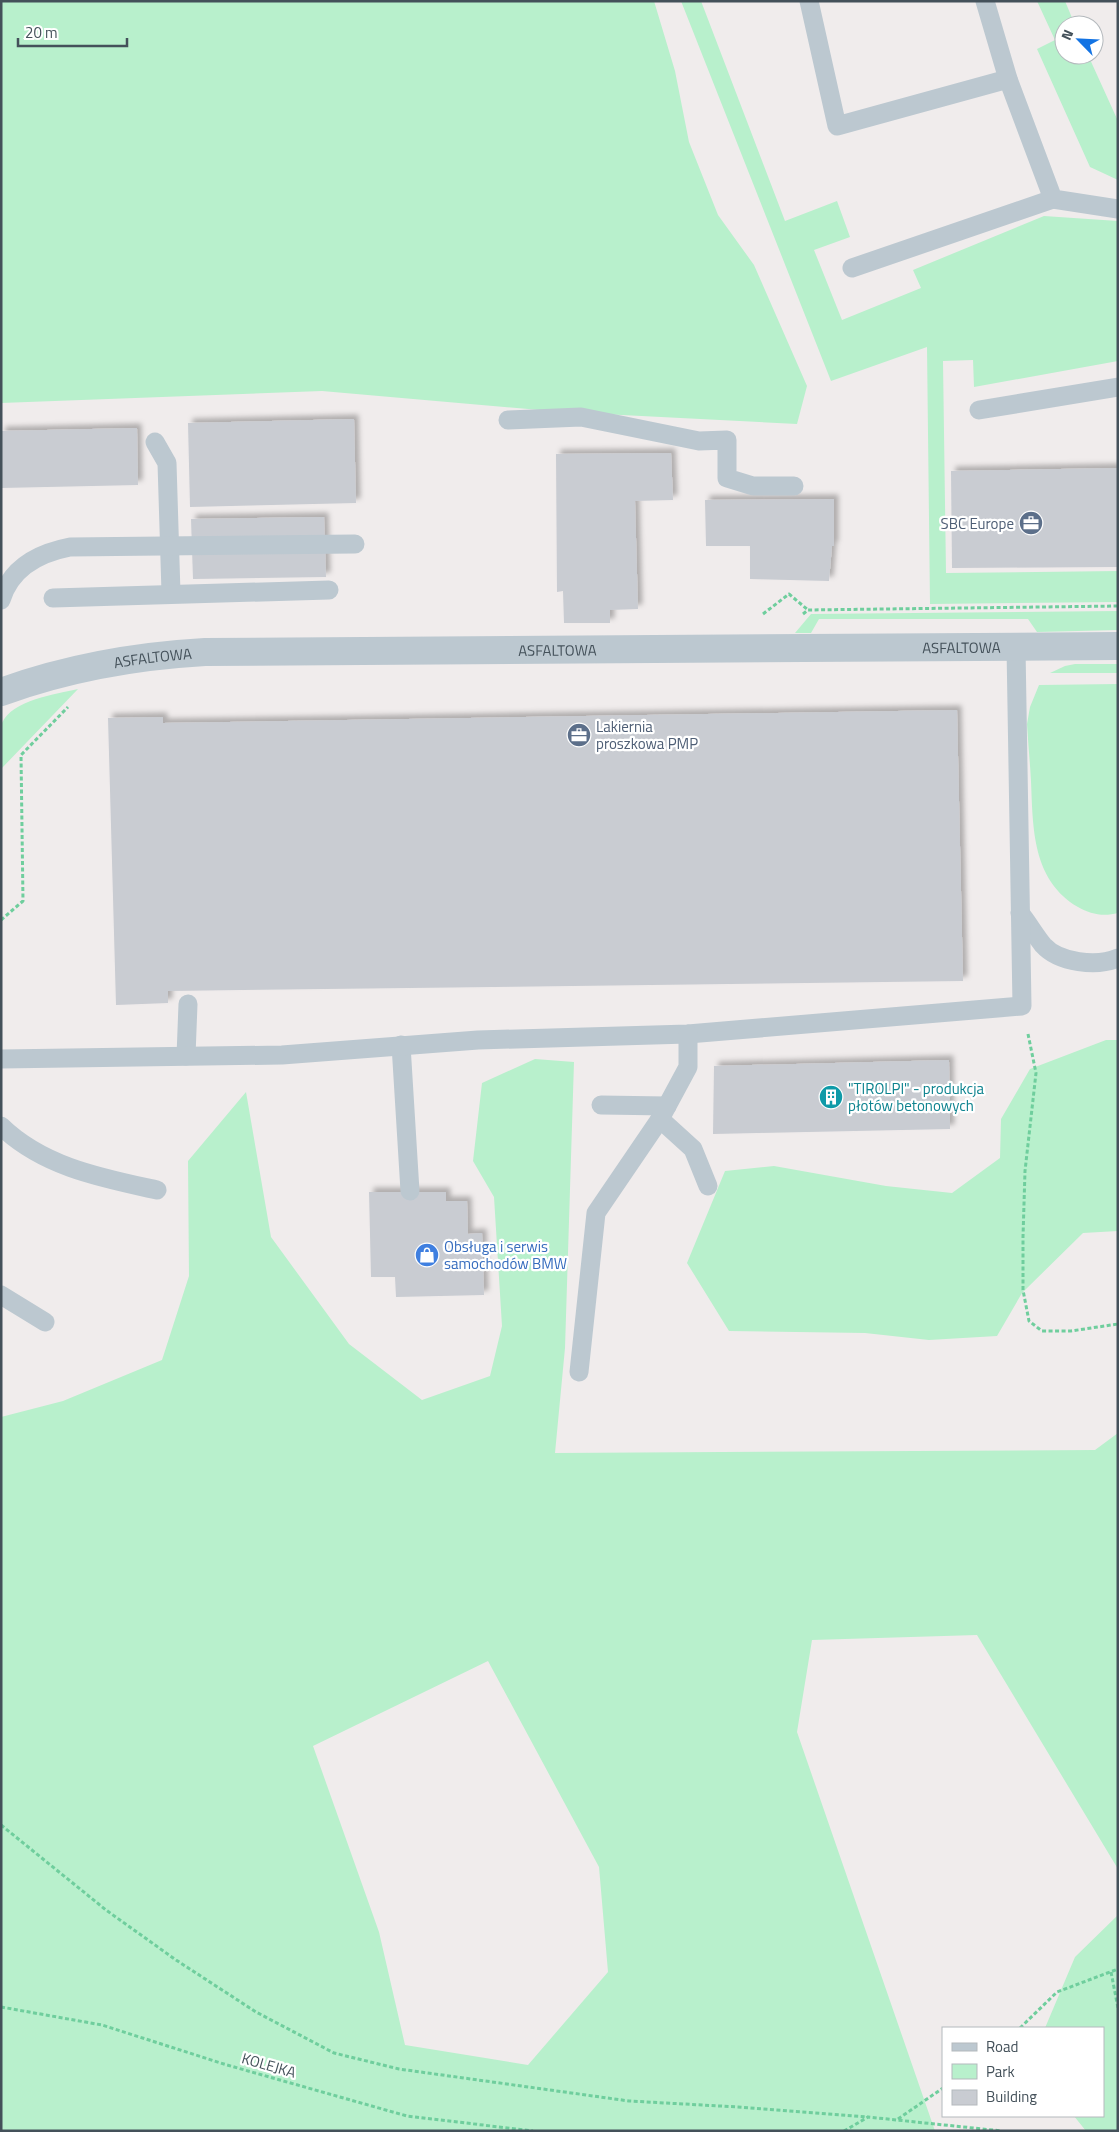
<svg xmlns="http://www.w3.org/2000/svg" width="1119" height="2132" font-family="'Titillium Web',sans-serif">
  <style>
    .green { fill: #b8f0cc; fill-rule: evenodd }
    .building { fill: #c9ccd2; filter: url(#shadow) }
    .lines { fill: none; stroke-linecap: round; stroke-linejoin: round }
    .path { stroke: #6fce9d; stroke-width: 3; stroke-dasharray: 4 2.5; stroke-linecap: butt }
    .service { stroke: #bcc8d0; stroke-width: 19 }
    .minor { stroke: #bcc8d0; stroke-width: 28 }
    .labels { text-anchor: middle; dominant-baseline: central; stroke-width: 4.5; stroke-linejoin: round; paint-order: stroke }
    .service-label { font-size: 15px; fill: #4e5e75; stroke: #fff; text-anchor: end }
    .street-label { font-size: 15px; fill: #44515a; stroke: #fff }
    .culture-label { font-size: 15px; fill: #0d838f; stroke: #fff; text-anchor: start }
    .shop-label { font-size: 15px; fill: #366cbe; stroke: #fff; text-anchor: start }
  </style>
  <defs>
    <filter id="shadow"><feDropShadow dx="4.5" dy="-4.5" stdDeviation="2.5" flood-color="#0004"/></filter>
  </defs>
  <rect width="100%" height="100%" fill="#f0ecec"/>
  <g class="green">
    <path d="M1,1H654L675,71L689,142L718,215L754,265L807,386L797,424L563,412L322,391L1,403Z"/>
    <path d="M681,1H701L785,221L837,201L850,237L814,250L842,320L921,288L913,270L1044,216L1118,221V361L974,387L973,360L943,361L946,573L1118,571V602L930,604L927,347L831,381Z"/>
    <path d="M1037,1H1065L1075,25H1064V55H1088L1118,121V180L1090,167L1037,49L1055,40Z"/>
    <path d="M1118,611V630L1037,632L1028,619H819L811,633H795L811,614Z"/>
    <path d="M1075,664H1118V673H1050L1065,666Z"/>
    <path d="M1118,684V913C1103,917 1090,914 1078,907C1032,880 1033,828 1031,781C1030,762 1028,743 1027,724L1030,707L1039,685Z"/>
    <path d="M78,689L1,769C1,758 0,731 2,723C12,700 56,694 78,689Z"/>
    <path d="M1106,1040H1118V1231L1083,1233L1022,1293L997,1336L929,1340L865,1333L729,1331L687,1263L725,1171L774,1166L886,1186L952,1193L1000,1158L1001,1119L1030,1069Z"/>
    <path d="M535,1059L574,1062L565,1348L555,1453L1095,1450L1118,1433V1869L977,1635L812,1640L797,1732L935,2131H1V1417L63,1401L162,1360L189,1276L188,1161L246,1092L271,1237L349,1344L422,1400L490,1376L502,1326L494,1197L473,1161L482,1083ZM488,1661L599,1867L608,1972L528,2065L405,2045L379,1932L313,1746Z"/>
    <path d="M1118,1915V2131H1086L1074,2116H1103V2028H1045L1075,1957Z"/>
  </g>
  <g class="building">
    <path d="M354,419L356,503L190,507L188,423Z"/>
    <path d="M137,428L138,485L1,488V431Z"/>
    <path d="M671,453L673,500L635,501L638,609L610,610V623H564L563,591L557,592L556,454Z"/>
    <path d="M1118,468V567L952,568L951,471Z"/>
    <path d="M834,499V546H832L829,581L750,579V546H706L705,500Z"/>
    <path d="M324,517L326,577L193,579L191,519Z"/>
    <path d="M957,710L963,981L168,991V1003L116,1005L108,718L163,717V723Z"/>
    <path d="M949,1060L950,1129L713,1134L714,1066Z"/>
    <path d="M369,1192H446V1201H467L468,1234L482,1233L484,1295L396,1297L395,1277H371Z"/>
  </g>
  <g class="lines">
    <g class="path">
      <path d="M763,614L789,594L808,610"/>
      <path d="M803,614L808,610L1118,606"/>
      <path d="M1,920L23,901L21,755L68,707"/>
      <path d="M1028,1034L1036,1073L1025,1171L1023,1237V1290L1029,1321L1042,1331H1071L1118,1324"/>
      <path d="M1,1825L106,1910L176,1960L256,2012L334,2053L399,2069L629,2101L738,2107L868,2117"/>
      <path d="M1111,1972L1118,2008"/>
      <path d="M1,2007L102,2025L227,2065L407,2116L533,2131"/>
      <path d="M1020,2028L1057,1992L1118,1969"/>
      <path d="M898,2119L943,2088"/>
      <path d="M844,2131L868,2117L1002,2131"/>
    </g>
    <g class="service">
      <path d="M809,1L837,126L1008,79"/>
      <path d="M985,1L1008,79L1053,199L1118,209"/>
      <path d="M852,268L1053,199"/>
      <path d="M979,410L1118,387"/>
      <path d="M508,420L581,417L699,441L727,440V478L753,486H794"/>
      <path d="M155,442L167,463L171,593"/>
      <path d="M53,598L329,590"/>
      <path d="M1,600C11,567 39,553 70,547L355,544"/>
      <path d="M1020,913C1028,923 1035,935 1043,945C1059,963 1097,967 1118,958"/>
      <path d="M401,1045L410,1191"/>
      <path d="M186,1056L188,1004"/>
      <path d="M1,1059L282,1055L478,1040L688,1034L1022,1006L1016,647"/>
      <path d="M601,1105L667,1106"/>
      <path d="M660,1119L693,1149L708,1186"/>
      <path d="M1,1126C43,1167 102,1178 157,1190"/>
      <path d="M1,1295L45,1322"/>
      <path d="M579,1372L596,1213L660,1119L688,1067V1034"/>
    </g>
    <path class="minor" id="s1" d="M1,692C67,668 135,656 205,652L1118,646"/>
  </g>
  <defs>
    <g id="office-disc" transform="scale(1.25)"><circle r="9.5" fill="#5c6f8a" stroke="#fff"/><path d="M-6-3h4V-5.5h4V-3h4V5H-6ZM-1-4.5V-3h2v-1.5ZM-6 0V1H6V0Z" fill="#fff"/></g>
    <g id="building-disc" transform="scale(1.25)"><circle r="9.5" fill="#0f9aa8" stroke="#fff"/><path d="M-4-6H4V6H1V3H-1V6H-4ZM-2.5-4.3h1.7v1.8h-1.7ZM.8-4.3h1.7v1.8H.8ZM-2.5-1h1.7V.8h-1.7ZM.8-1h1.7V.8H.8Z" fill="#fff"/></g>
    <g id="shop-disc" transform="scale(1.25)"><circle r="9.5" fill="#3f7fe0" stroke="#fff"/><path d="M-5-2.5h2.3a2.7 3.5 0 0 1 5.4 0H5L5.5 6h-11ZM-1.5-2.5h3a1.5 2.3 0 0 0-3 0Z" fill="#fff"/></g>
  </defs>
  <g fill-rule="evenodd">
    <use href="#office-disc" x="1031" y="523"/>
    <use href="#office-disc" x="579" y="735"/>
    <use href="#building-disc" x="831" y="1097"/>
    <use href="#shop-disc" x="427" y="1255"/>
  </g>
  <g class="labels">
    <g class="service-label">
      <text x="1014" y="523">SBC Europe</text>
      <text x="596" y="726" text-anchor="start">Lakiernia<tspan x="596" dy="17">proszkowa PMP</tspan></text>
    </g>
    <g class="street-label">
      <text stroke="none"><textPath href="#s1" startOffset="965">ASFALTOWA</textPath></text>
      <text stroke="none"><textPath href="#s1" startOffset="561">ASFALTOWA</textPath></text>
      <text stroke="none"><textPath href="#s1" startOffset="156">ASFALTOWA</textPath></text>
      <text transform="translate(269 2065) rotate(16)">KOLEJKA</text>
    </g>
    <g class="culture-label">
      <text x="848" y="1088">"TIROLPI" - produkcja<tspan x="848" dy="17">płotów betonowych</tspan></text>
    </g>
    <g class="shop-label">
      <text x="444" y="1246">Obsługa i serwis<tspan x="444" dy="17">samochodów BMW</tspan></text>
    </g>
  </g>
  <rect width="1119" height="2132" fill="none" stroke="#44515a" stroke-width="5"/>
  <rect x="942" y="2027" width="162" height="90" fill="#ffffff" stroke="#b4b9bd"/>
  <rect x="952" y="2043" width="25" height="8" fill="#bcc8d0" stroke="#b4b9bd"/>
  <text x="986" y="2052" font-size="15" fill="#44515a">Road</text>
  <rect x="952" y="2064" width="25" height="15" fill="#b8f0cc" stroke="#b4b9bd"/>
  <text x="986" y="2077" font-size="15" fill="#44515a">Park</text>
  <rect x="952" y="2090" width="25" height="15" fill="#c9ccd2" stroke="#b4b9bd"/>
  <text x="986" y="2102" font-size="15" fill="#44515a">Building</text>
  <g transform="translate(1079 40) rotate(294)"><circle r="24" fill="#ffffff" stroke="#b4b9bd"/>
  <path d="M0-4L9 19L0 12L-9 19Z" fill="#1373e3"/>
  <text y="-8" font-size="14" font-weight="bold" text-anchor="middle" fill="#44515a">N</text>
  </g>
  <path d="M18 38v8h109v-8" fill="none" stroke="#44515a" stroke-width="2.5"/>
  <text x="25" y="38" font-size="15" fill="#44515a" stroke="#ffffff" stroke-width="4" paint-order="stroke">20 m</text>
</svg>
